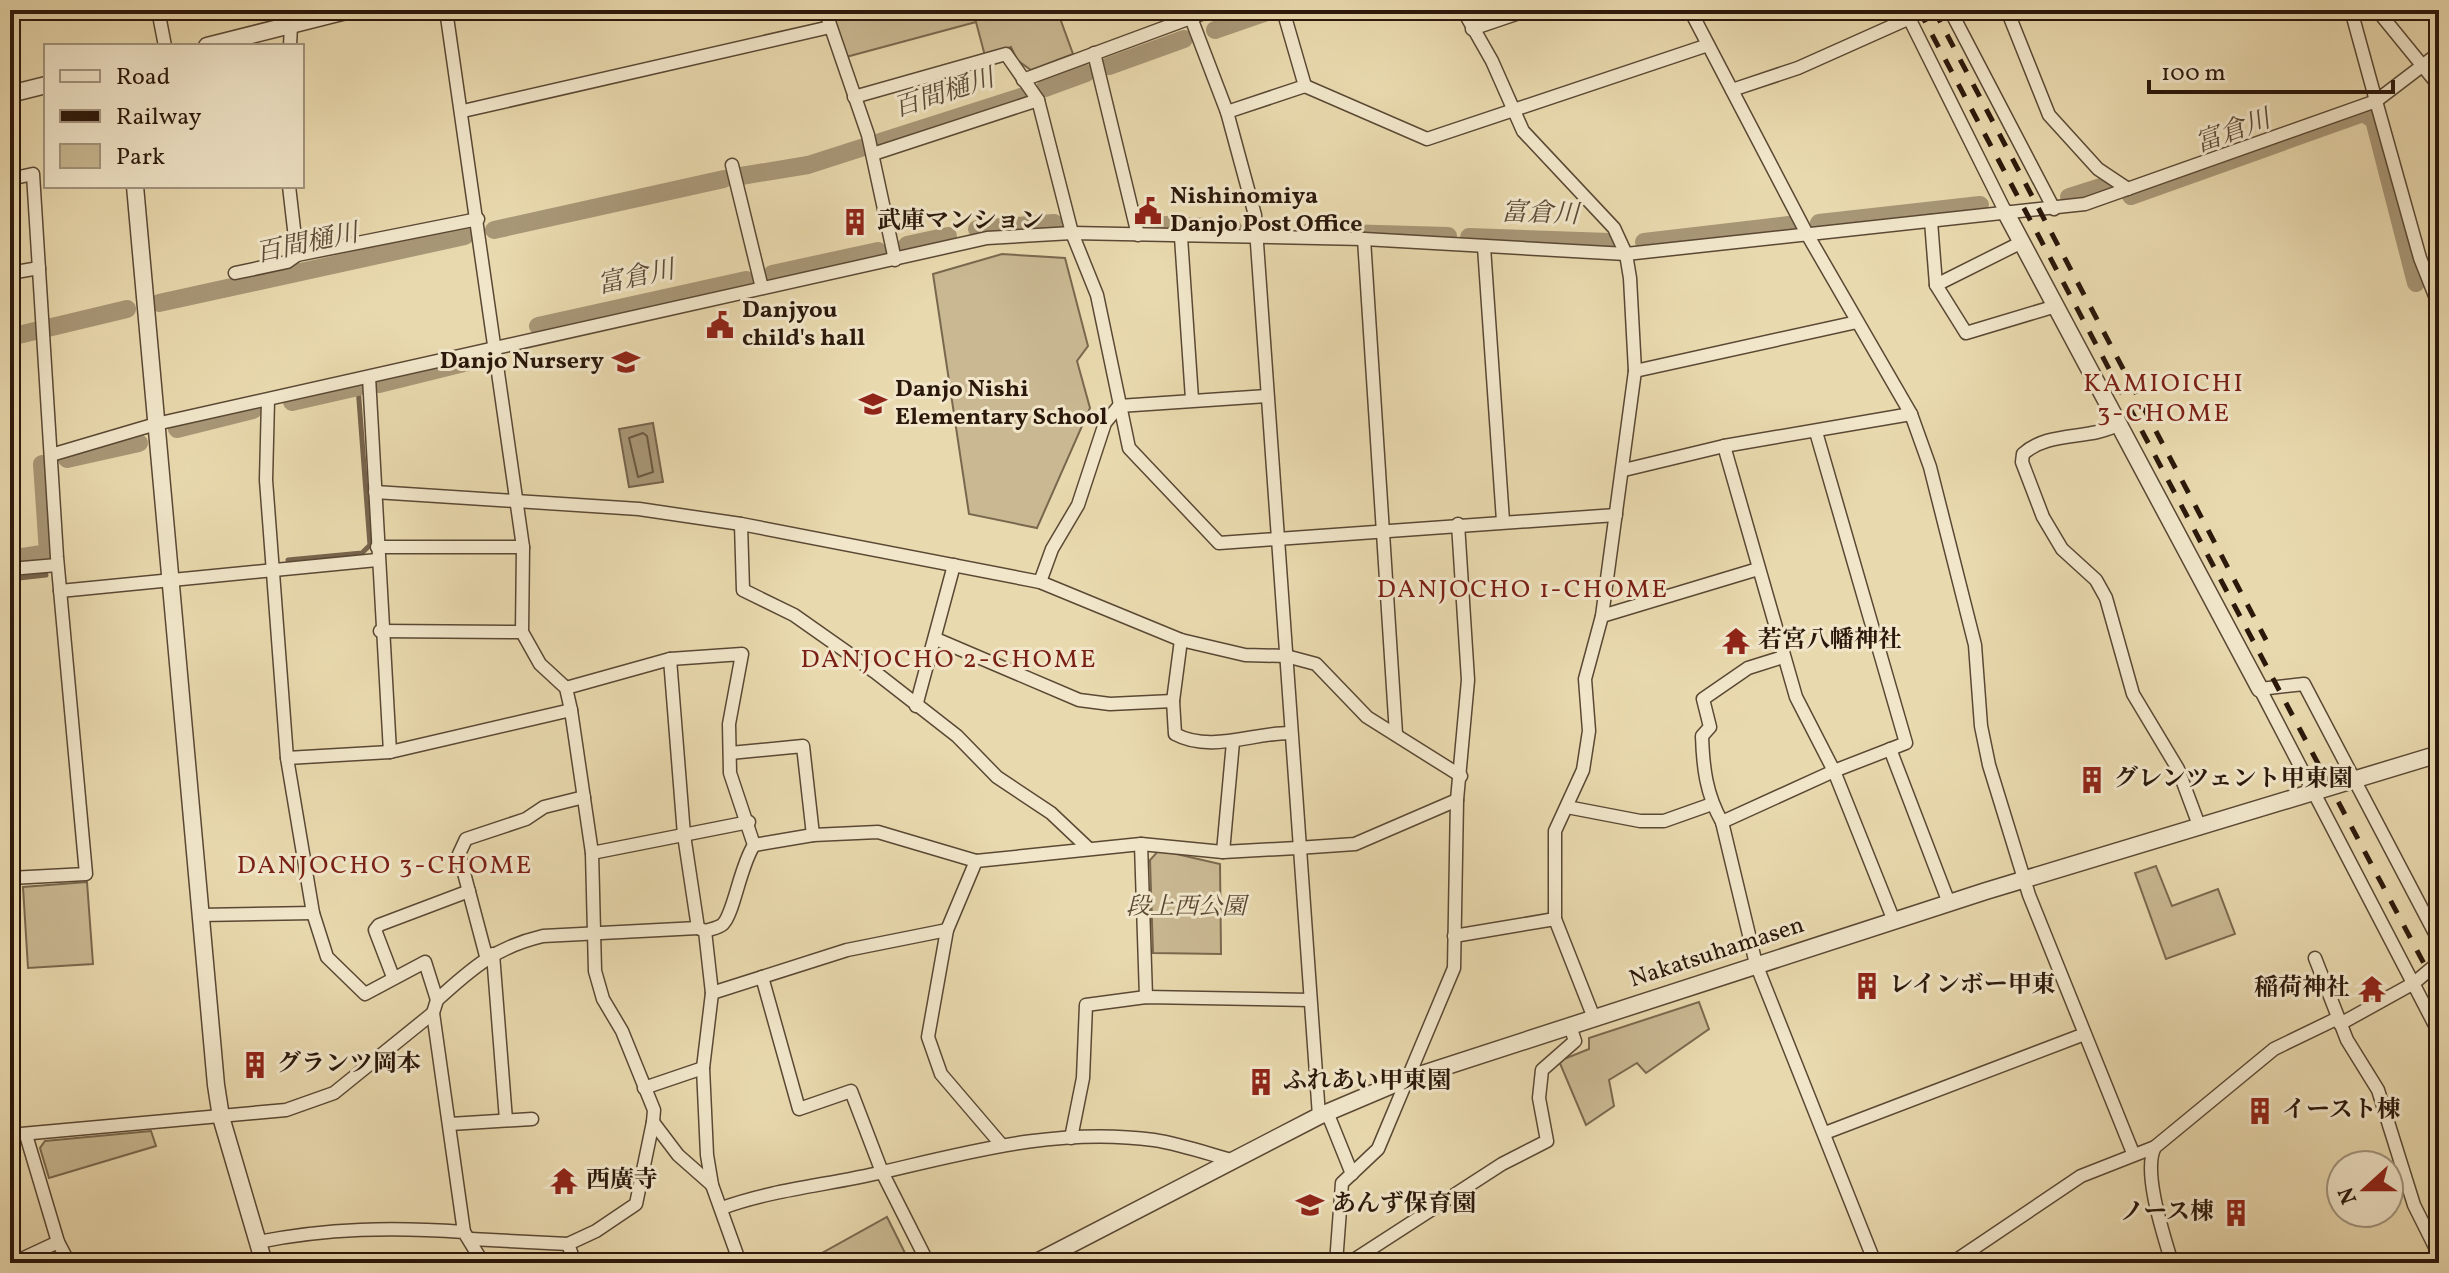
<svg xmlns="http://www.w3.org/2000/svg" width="2449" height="1273" font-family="Vollkorn,'Noto Serif JP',serif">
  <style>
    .green { fill: #c9b892; stroke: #7a684e; stroke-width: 2 }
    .water { fill: #a89777; stroke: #76644c; stroke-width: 2 }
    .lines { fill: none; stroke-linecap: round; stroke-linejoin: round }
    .shore { stroke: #6a5841; stroke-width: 2 }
    .stream { stroke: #76644c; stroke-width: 5 }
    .canal { stroke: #a89777; stroke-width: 18 }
    .minor-casing { stroke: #5a4834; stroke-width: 15 }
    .tertiary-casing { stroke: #5a4834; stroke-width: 19 }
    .minor { stroke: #f1e6ca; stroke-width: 12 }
    .tertiary { stroke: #f1e6ca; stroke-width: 16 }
    .rail { stroke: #2b180b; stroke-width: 5; stroke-dasharray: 14 14; stroke-linecap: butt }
    .labels { text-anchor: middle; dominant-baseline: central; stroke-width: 6; stroke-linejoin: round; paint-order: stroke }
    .poi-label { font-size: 24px; font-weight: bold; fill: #2b180b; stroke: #f1e6ca; text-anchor: start }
    .park-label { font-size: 24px; font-style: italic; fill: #5a4834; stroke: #f1e6ca }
    .street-label { font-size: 24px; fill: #2b180b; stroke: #f1e6ca }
    .water-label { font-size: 26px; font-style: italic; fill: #5d4b36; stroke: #f1e6ca }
    .neighbourhood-label { font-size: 26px; letter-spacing: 2px; fill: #7a1f14; stroke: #f1e6ca }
  </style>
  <rect width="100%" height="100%" fill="#e9d9ae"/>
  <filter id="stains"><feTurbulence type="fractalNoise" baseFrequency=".0025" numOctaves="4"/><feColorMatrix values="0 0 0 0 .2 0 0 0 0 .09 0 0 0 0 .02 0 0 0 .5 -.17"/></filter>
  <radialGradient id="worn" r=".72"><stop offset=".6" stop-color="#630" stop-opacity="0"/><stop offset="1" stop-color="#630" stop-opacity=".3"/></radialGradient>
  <g class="green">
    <path d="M829,10H1057L1073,54L1031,70L1017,60L1011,47L985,56L976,22L846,57Z"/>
    <path d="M1002,254L1065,258L1088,346L1077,361L1090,408L1037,528L969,514L933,274Z"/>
    <path d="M1159,850L1220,864L1221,954L1153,953L1150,860Z"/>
    <path d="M2156,866L2172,906L2218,889L2235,934L2166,959L2135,873Z"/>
    <path d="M87,882L93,964L28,968L23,887Z"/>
    <path d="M1699,1002L1709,1029L1646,1073L1637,1063L1609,1080L1614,1106L1586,1125L1559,1061L1589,1049V1038Z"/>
    <path d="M151,1131L156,1146L49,1178L40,1148L45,1141Z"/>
    <path d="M887,1217L910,1263H804Z"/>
  </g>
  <path class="water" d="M653,423L663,482L629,487L619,429Z"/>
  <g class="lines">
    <path class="shore" d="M643,433L647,436L653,472L638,477L629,438Z"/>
    <g class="stream">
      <path d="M288,560L362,553L370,545L358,387"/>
      <path d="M10,579L46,575"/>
    </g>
    <g class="canal">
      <path d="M1215,30L1273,10"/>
      <path d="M1109,66L1184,39"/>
      <path d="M1045,88L1086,73"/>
      <path d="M880,142L1024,96"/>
      <path d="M741,176L808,165L861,148"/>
      <path d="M2131,196L2363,113L2374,120L2416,283"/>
      <path d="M2069,197L2107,185"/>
      <path d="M1819,223L1980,205"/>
      <path d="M1164,225L1233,228"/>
      <path d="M977,229L1054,223"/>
      <path d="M494,230L724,179"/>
      <path d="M1309,232L1448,236"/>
      <path d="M1469,237L1609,242"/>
      <path d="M1644,242L1789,225"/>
      <path d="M907,245L948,236"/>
      <path d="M772,274L878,251"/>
      <path d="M159,303L465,236"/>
      <path d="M538,326L746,280"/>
      <path d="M10,337L127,309"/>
      <path d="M379,384L480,359"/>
      <path d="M292,402L358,387"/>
      <path d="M177,429L253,410"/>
      <path d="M67,459L139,443"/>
      <path d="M10,559L48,553L42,464"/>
    </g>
    <g class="minor-casing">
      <g id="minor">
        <path d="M158,10L165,46"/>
        <path d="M279,10L282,27"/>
        <path d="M446,10L523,547L522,632L540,664L566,688L571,710L592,853L595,971L603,999L622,1031L654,1110L653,1122"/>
        <path d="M825,10L868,135L895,260"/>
        <path d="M1188,10L1227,112L1255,215L1319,1116"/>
        <path d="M1463,10L1492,61L1523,131L1614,228L1626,254L1630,278L1635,371L1602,616L1585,679L1589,731L1583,770L1555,831V919L1594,1018"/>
        <path d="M1690,10L1807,234L1911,414L1930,467L1975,645L1981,726L1989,765L2029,895L2133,1153"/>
        <path d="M1905,10L2006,213"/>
        <path d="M1950,10L2054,209"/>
        <path d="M2007,10L2049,115L2098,169L2128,189"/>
        <path d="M2351,10L2376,101L2439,53"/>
        <path d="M2377,10L2439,86"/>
        <path d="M1472,29L1528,10"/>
        <path d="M290,46L291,25"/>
        <path d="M1094,53L1138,235"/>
        <path d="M1023,80L1212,10"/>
        <path d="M1305,86L1427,139L1708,45"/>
        <path d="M1732,90L1798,68L1910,18"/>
        <path d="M854,97L1006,54L1038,100L1072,233L1097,295L1129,448L1219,543L1616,515"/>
        <path d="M463,111L830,27"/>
        <path d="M1227,112L1305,86L1283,10"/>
        <path d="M873,154L1038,100"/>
        <path d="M732,165L762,288"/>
        <path d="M10,179L33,174L57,557L86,874L10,878"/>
        <path d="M289,186L297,255L478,219"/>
        <path d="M1931,221L1936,285L1966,333L2056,306"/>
        <path d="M1181,237L1192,399"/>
        <path d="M1364,239L1396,734"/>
        <path d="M1484,247L1503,521"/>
        <path d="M10,273L39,268"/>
        <path d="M235,273L287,262L297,255"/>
        <path d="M1936,285L2022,242"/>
        <path d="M1635,371L1857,322"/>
        <path d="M369,377L390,752"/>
        <path d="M268,400L266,480L287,758L313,913L327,957L365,994L425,962L437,1000L433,1013L464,1232"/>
        <path d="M2119,424C2089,441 2049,430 2023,454L2022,462L2043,517L2062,549L2096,580L2106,598L2133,694L2178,769L2200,828"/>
        <path d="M1724,446L1796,697L1834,771L1894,921"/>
        <path d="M51,455L156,424L987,238L1072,233L1364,239L1626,254L2085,204L2376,101L2420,258L2439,306"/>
        <path d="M1624,470L1724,446L1911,414"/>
        <path d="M375,492L639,509L741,524L1040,582L1181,640L1245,655L1286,656L1316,664L1367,717L1461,776"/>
        <path d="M741,524L743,590L794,615L875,672L957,736L997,777L1051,813L1087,847"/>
        <path d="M377,547H523"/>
        <path d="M10,569L57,565"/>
        <path d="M1040,582L1052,549L1078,505L1105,423L1119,406L1267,396"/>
        <path d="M60,591L377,560"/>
        <path d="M1602,616L1758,569"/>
        <path d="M380,631L522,632"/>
        <path d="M936,639L1079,700L1110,704L1173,701"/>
        <path d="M1181,640L1173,701L1175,734C1210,753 1253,733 1289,733"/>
        <path d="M1783,657L1748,668L1703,699L1710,727L1702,736C1703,767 1706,794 1722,822L1756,964L1875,1263"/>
        <path d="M670,659L684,835L698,928L705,931L712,993L703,1068L707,1155L712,1185L740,1263"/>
        <path d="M566,688L670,659L742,654L729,724L730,773L754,845C740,866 734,913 723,924C719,928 711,929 705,931"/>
        <path d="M916,706L954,565"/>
        <path d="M1890,749L1949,903"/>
        <path d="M730,753L803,746L813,835"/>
        <path d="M287,758L390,752L571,710"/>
        <path d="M1567,807L1640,821H1664L1712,804"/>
        <path d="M1722,822L1834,771L1906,743L1816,432"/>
        <path d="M1141,844L1146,997"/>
        <path d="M754,845L813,835L878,832L976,861L1141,844L1223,852L1297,848L1355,844L1457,800"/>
        <path d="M1223,852L1233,742"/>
        <path d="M592,853L749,822"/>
        <path d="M976,861L947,930L928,1037L941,1074L1000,1143"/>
        <path d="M200,915L313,913"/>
        <path d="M1454,936L1555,919"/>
        <path d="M2439,941L2304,684L2260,689L2439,1033"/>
        <path d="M493,954L506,1120"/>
        <path d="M486,956L459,854L466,839L526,819L544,807L584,797"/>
        <path d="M2315,958L2347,1040L2378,1090L2414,1205L2439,1255"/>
        <path d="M393,977L375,930L379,925L469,891"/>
        <path d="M762,977L799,1109L851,1091L882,1172L928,1263"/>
        <path d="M712,993L847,950L947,930"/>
        <path d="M437,1000C472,968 496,947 543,936L698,928"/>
        <path d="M2340,1024L2414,983L2439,962"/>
        <path d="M644,1088L703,1068"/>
        <path d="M1327,1112L1352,1174"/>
        <path d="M450,1124L532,1119"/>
        <path d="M1825,1133L2082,1035"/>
        <path d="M10,1135L286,1110L334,1093L433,1013"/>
        <path d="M26,1135L58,1242L69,1263"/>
        <path d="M1071,1138L1083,1078L1086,1005L1146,997L1310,1000"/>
        <path d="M722,1208C774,1189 829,1185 883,1172C973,1151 1060,1127 1154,1140C1180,1144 1206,1153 1231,1160"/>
        <path d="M471,1239L568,1244L596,1231L636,1204L653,1122L678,1155L712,1185"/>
        <path d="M258,1242C328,1228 393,1227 464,1232L483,1263"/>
        <path d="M568,1244L575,1263"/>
        <path d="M13,1263L58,1242"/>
        <path d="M1336,1263L1342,1183L1378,1149L1454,968L1457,800L1468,680L1458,524"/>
        <path d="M1349,1263L1502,1164L1547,1141L1539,1098L1542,1070L1575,1041L1570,1026"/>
        <path d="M1952,1263L2081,1176L2155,1147"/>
        <path d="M2172,1263C2164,1236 2142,1171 2155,1147L2274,1049L2338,1018"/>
      </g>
    </g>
    <g class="tertiary-casing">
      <g id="tertiary">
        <path d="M207,46L350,10"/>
        <path d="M10,94L46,85"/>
        <path d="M135,186L216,1085L221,1117L264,1263"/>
        <path d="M2006,213L2260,689"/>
        <path d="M1035,1263L1319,1116L1404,1080L1986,891L2439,754"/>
      </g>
    </g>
    <use href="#minor" class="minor"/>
    <use href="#tertiary" class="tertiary"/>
    <g class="rail">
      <path d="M1919,10L2439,992"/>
      <path d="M1934,10L2266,640"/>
    </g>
  </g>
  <defs>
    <g id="civic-bare" transform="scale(2.16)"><path d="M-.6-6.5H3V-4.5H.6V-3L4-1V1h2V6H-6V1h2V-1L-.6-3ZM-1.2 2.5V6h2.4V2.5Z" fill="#8f2418" stroke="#f1e6ca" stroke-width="2.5" paint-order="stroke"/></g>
    <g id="building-bare" transform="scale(2.16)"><path d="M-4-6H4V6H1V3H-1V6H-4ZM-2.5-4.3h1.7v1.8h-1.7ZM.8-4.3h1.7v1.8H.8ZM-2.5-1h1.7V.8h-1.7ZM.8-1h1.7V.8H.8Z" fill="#8f2418" stroke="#f1e6ca" stroke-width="2.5" paint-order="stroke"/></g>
    <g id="school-bare" transform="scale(2.16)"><path d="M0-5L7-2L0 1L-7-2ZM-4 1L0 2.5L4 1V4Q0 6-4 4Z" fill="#8f2418" stroke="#f1e6ca" stroke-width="2.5" paint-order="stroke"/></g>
    <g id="temple-bare" transform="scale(2.16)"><path d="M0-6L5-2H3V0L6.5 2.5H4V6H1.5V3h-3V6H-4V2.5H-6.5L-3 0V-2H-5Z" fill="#8f2418" stroke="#f1e6ca" stroke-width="2.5" paint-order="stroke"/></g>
  </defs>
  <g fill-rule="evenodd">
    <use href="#civic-bare" x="1148" y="211"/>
    <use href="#building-bare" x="855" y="222"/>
    <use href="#civic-bare" x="720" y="325"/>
    <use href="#school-bare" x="626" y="362"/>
    <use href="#school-bare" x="873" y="404"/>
    <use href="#temple-bare" x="1736" y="641"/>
    <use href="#building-bare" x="2092" y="780"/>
    <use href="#building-bare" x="1867" y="986"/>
    <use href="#temple-bare" x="2372" y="989"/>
    <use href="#building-bare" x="255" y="1065"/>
    <use href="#building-bare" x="1261" y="1082"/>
    <use href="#building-bare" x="2260" y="1111"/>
    <use href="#temple-bare" x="564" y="1181"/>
    <use href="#school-bare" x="1310" y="1205"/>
    <use href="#building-bare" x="2236" y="1213"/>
  </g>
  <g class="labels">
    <g class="poi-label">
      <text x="1170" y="197">Nishinomiya<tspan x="1170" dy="28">Danjo Post Office</tspan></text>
      <text x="877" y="222">武庫マンション</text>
      <text x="742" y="311">Danjyou<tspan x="742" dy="28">child's hall</tspan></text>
      <text x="604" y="362" text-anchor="end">Danjo Nursery</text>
      <text x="895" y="390">Danjo Nishi<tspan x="895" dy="28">Elementary School</tspan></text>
      <text x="1758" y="641">若宮八幡神社</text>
      <text x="2114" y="780">グレンツェント甲東園</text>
      <text x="1889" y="986">レインボー甲東</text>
      <text x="2350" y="989" text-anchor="end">稲荷神社</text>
      <text x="277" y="1065">グランツ岡本</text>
      <text x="1283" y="1082">ふれあい甲東園</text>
      <text x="2282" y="1111">イースト棟</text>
      <text x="586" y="1181">西廣寺</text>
      <text x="1332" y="1205">あんず保育園</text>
      <text x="2214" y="1213" text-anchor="end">ノース棟</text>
    </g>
    <g class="park-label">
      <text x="1186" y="908">段上西公園</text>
    </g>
    <g class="street-label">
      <text transform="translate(1717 953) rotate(-18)">Nakatsuhamasen</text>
    </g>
    <g class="water-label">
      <text transform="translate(944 94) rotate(-18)">百間樋川</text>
      <text transform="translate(2233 132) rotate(-20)">富倉川</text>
      <text transform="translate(1540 214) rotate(2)">富倉川</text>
      <text transform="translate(307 244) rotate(-12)">百間樋川</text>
      <text transform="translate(636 278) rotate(-12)">富倉川</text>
    </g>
    <g class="neighbourhood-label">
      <text x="2164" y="384">KAMIOICHI<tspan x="2164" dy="30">3-CHOME</tspan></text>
      <text x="1523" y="590">DANJOCHO 1-CHOME</text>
      <text x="949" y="660">DANJOCHO 2-CHOME</text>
      <text x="385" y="866">DANJOCHO 3-CHOME</text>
    </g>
  </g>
  <rect width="2449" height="1273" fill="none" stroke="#e9d9ae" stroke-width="40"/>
  <rect x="12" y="12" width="2425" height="1249" fill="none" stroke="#2b180b" stroke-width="4"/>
  <rect x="20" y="20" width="2409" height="1233" fill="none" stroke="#2b180b" stroke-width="2"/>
  <rect x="44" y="44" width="260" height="144" fill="#f1e6ca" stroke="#a2947e" stroke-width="2"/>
  <rect x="60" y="70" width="40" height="12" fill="#f1e6ca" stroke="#a2947e" stroke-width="2"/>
  <text x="116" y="84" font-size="24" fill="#2b180b">Road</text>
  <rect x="60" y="110" width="40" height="12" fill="#2b180b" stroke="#a2947e" stroke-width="2"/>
  <text x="116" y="124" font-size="24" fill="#2b180b">Railway</text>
  <rect x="60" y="144" width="40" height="24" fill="#c9b892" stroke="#a2947e" stroke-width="2"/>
  <text x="116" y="164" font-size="24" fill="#2b180b">Park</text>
  <g transform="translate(2365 1189) rotate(249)"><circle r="38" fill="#f1e6ca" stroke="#a2947e" stroke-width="2"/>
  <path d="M0-6L14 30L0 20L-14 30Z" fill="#8f2418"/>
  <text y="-12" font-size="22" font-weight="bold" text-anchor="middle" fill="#2b180b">N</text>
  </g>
  <path d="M2149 80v12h244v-12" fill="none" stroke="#2b180b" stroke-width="4"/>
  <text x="2161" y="80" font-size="24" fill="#2b180b" stroke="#f1e6ca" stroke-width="6" paint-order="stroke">100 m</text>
  <rect width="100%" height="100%" filter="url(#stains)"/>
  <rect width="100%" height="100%" fill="url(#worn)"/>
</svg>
